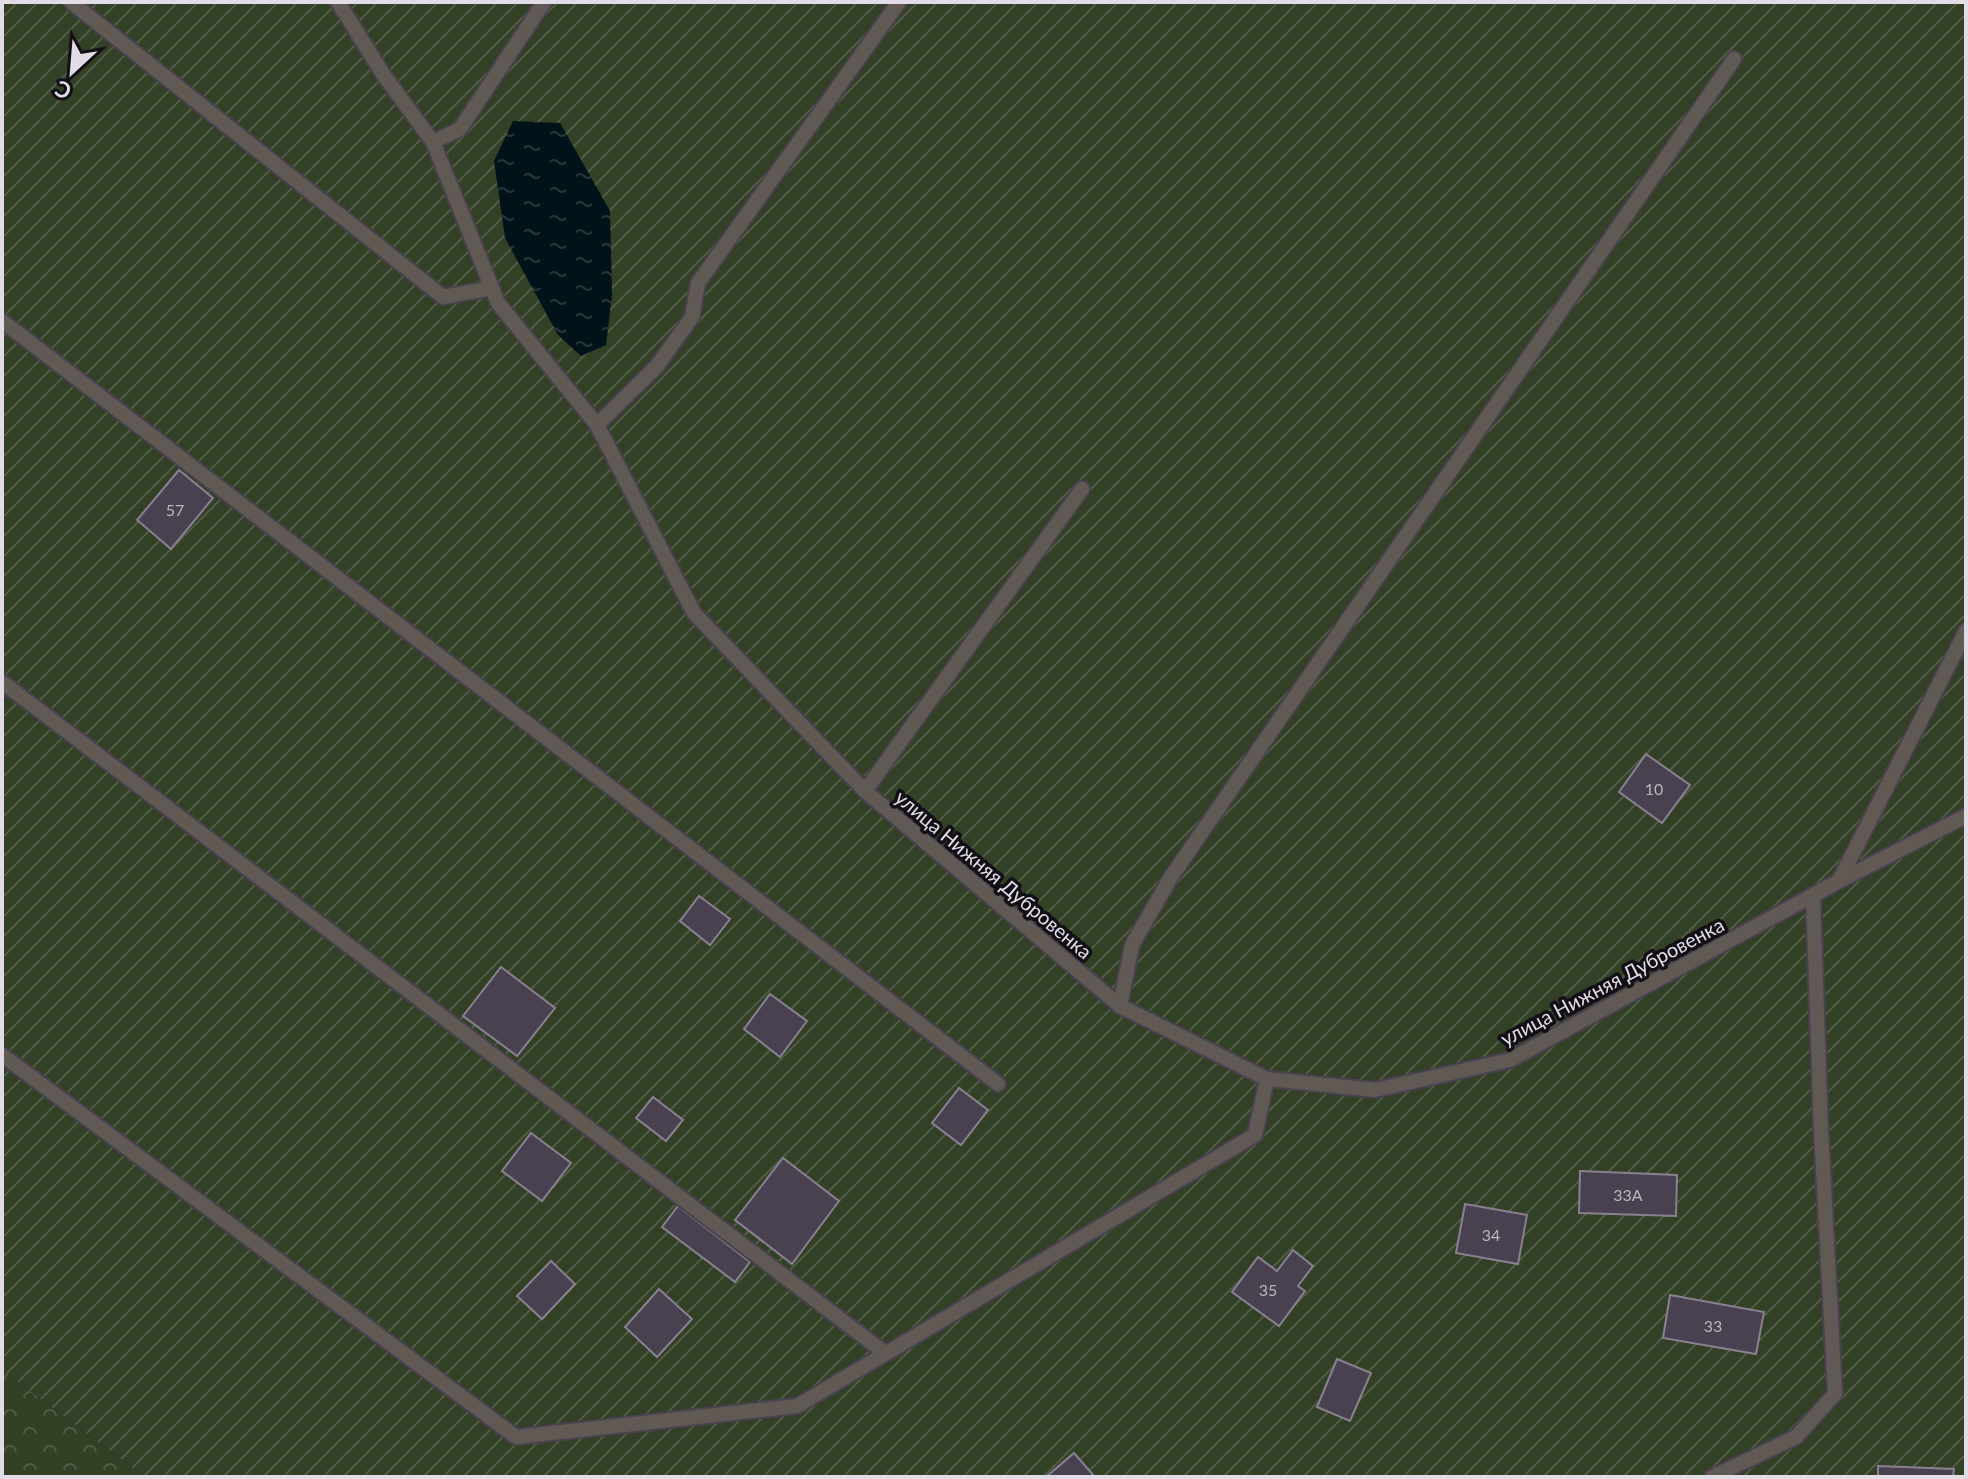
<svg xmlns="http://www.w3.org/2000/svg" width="1968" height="1479" font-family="Lato,sans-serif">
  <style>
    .forest { fill: url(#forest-crowns) }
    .garden { fill: url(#garden-furrows) }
    .water { fill: url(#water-ripples) }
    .building { fill: #4a4150; stroke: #8a8091; stroke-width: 2 }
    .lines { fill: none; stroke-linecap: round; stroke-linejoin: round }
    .service-casing { stroke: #4a4150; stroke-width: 18 }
    .service { stroke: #615a54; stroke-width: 14 }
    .labels { text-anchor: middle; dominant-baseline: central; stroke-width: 7; stroke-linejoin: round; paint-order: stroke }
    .number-label { font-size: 16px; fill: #bcb5c0 }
    .street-label { font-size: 20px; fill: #e2dce6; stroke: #130f16 }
  </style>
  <defs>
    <pattern id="forest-crowns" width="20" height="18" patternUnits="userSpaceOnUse" patternTransform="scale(2)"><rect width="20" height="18" fill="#324025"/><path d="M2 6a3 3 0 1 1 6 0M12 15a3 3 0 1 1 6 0" fill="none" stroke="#4f5b45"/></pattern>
    <pattern id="garden-furrows" width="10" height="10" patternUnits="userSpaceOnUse" patternTransform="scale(2)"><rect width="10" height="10" fill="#324025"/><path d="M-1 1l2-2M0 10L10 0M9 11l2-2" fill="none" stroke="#4f5b45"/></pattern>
    <pattern id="water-ripples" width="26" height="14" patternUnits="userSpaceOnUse" patternTransform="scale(2)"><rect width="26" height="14" fill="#011318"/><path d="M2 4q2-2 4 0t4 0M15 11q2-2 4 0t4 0" fill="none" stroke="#26353a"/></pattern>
  </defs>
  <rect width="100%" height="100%" fill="#2d2433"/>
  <path class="forest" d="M2,1370L145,1477H2Z"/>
  <path class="garden" d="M2,2H1966V1477H145L2,1370Z"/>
  <path class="water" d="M513,121L560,123L610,211L612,295L606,345L581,356L558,335L505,238L494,161Z"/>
  <g class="building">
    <path d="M179,470L213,498L171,549L137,520Z"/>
    <path d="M1646,754L1690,785L1662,823L1619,792Z"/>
    <path d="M699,896L730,919L710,945L680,921Z"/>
    <path d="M501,967L555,1008L517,1056L463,1016Z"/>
    <path d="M770,994L807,1021L780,1057L744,1029Z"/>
    <path d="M959,1088L988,1110L961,1145L932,1123Z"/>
    <path d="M653,1097L683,1120L666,1141L636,1118Z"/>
    <path d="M531,1133L571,1163L542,1201L502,1171Z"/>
    <path d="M783,1158L839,1201L792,1264L735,1220Z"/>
    <path d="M1580,1171L1677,1175L1676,1216L1579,1213Z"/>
    <path d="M1465,1204L1527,1215L1518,1264L1456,1253Z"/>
    <path d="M678,1206L750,1262L735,1282L662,1227Z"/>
    <path d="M1293,1250L1313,1266L1298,1286L1305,1291L1279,1326L1232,1292L1258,1257L1277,1271Z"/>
    <path d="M551,1261L575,1284L542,1319L517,1296Z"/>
    <path d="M659,1289L692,1319L657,1357L625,1327Z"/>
    <path d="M1670,1295L1764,1312L1756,1354L1663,1338Z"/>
    <path d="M1337,1359L1371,1373L1350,1421L1317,1407Z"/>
    <path d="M1074,1453L1095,1477H1046Z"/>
    <path d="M1878,1466L1954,1469L1953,1477H1878Z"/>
  </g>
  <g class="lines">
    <g class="service-casing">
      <g id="service">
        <path d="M71,2L443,297L492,288"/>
        <path d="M338,2L383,74L433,142L498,303L597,425L694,613L865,791L1120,1006L1267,1079L1375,1090L1510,1060L1839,881L1966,816"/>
        <path d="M433,142L460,129L544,2"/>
        <path d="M2,321L998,1084"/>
        <path d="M597,425L657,366L692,317L698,283L899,2"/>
        <path d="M2,682L885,1353"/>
        <path d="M865,791L1082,489"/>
        <path d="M1839,881L1966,631"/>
        <path d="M1120,1006L1132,945L1171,877L1734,59"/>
        <path d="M2,1055L516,1437L797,1406L1255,1135L1267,1079"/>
        <path d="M1712,1477L1796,1437L1835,1394L1821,1131L1813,895"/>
      </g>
    </g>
    <use href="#service" class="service"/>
  </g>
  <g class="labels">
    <g class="number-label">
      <text x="175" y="509">57</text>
      <text x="1654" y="788">10</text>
      <text x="1628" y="1194">33А</text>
      <text x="1491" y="1234">34</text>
      <text x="1268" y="1289">35</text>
      <text x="1713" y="1325">33</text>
    </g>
    <g class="street-label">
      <text transform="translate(994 874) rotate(40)">улица Нижняя Дубровенка</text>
      <text transform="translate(1612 981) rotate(-28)">улица Нижняя Дубровенка</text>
    </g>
  </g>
  <rect width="1968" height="1479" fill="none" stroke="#e2dce6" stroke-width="8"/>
  <g transform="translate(72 72) rotate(206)" stroke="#130f16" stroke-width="6" paint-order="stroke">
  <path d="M0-6L14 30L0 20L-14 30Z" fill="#e2dce6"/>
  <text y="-12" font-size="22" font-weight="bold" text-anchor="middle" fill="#e2dce6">С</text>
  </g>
</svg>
